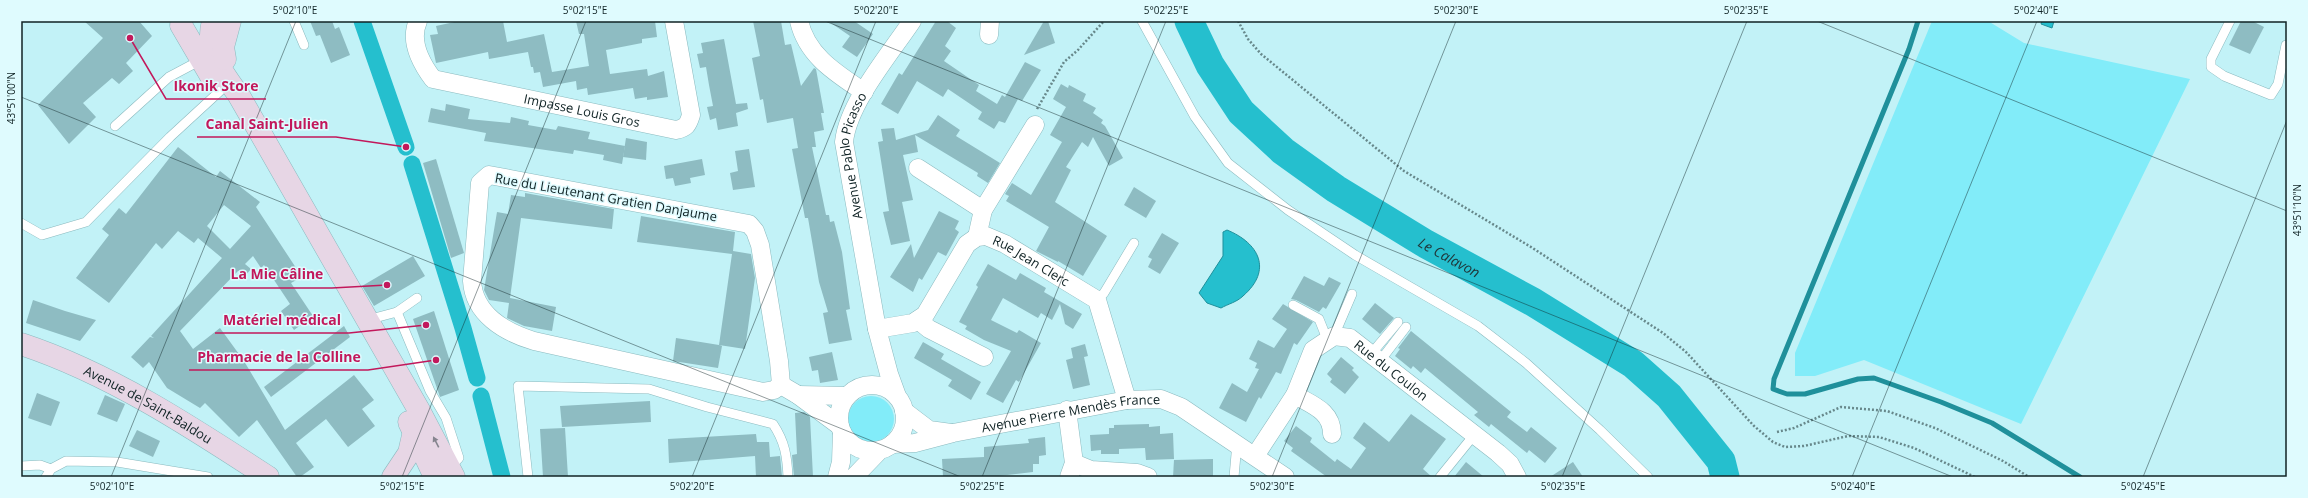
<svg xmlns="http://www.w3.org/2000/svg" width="2308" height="498" font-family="'Open Sans',sans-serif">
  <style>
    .green { fill: #82ecf9 }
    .water { fill: #25bfce; stroke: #1f909b }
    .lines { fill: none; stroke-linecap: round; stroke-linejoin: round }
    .stream { stroke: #1f909b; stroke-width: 5 }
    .canal { stroke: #25bfce; stroke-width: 17 }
    .river { stroke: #25bfce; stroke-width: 29 }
    .building { fill: #8ebcc2; fill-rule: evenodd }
    .lane-casing { stroke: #8bbabf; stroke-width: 10 }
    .street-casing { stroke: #8bbabf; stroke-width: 19 }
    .secondary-casing { stroke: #8bbabf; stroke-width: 23 }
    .path { stroke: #67888b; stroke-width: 2.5; stroke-dasharray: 2 2; stroke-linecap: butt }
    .lane { stroke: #fff; stroke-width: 9 }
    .street { stroke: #fff; stroke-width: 18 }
    .secondary { stroke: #e7d6e5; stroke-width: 22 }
    .oneway { fill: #86858f }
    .ticks { fill: none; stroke: #102325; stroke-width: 1; stroke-opacity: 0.45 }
    .labels { text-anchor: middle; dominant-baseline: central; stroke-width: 3; stroke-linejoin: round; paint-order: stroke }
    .street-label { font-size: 13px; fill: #102325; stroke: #dffbfe }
    .water-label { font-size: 14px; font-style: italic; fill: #20373a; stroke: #dffbfe }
    .leader { fill: none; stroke: #c2185b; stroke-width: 1.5 }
    .callout-dot { fill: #c2185b; stroke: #dffbfe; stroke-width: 1.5 }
    .callout-label { font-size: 14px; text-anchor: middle; font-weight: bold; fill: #c2185b; stroke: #dffbfe; stroke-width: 3; stroke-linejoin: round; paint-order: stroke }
    .neatline { fill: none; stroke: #102325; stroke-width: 1.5 }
    .ticks-label { font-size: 10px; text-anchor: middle; fill: #102325 }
  </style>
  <rect width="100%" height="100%" fill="#c2f2f7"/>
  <g class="green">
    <path d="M1932,21H1988L2024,43L2190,79L2021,424L1864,360L1815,376H1795V353Z"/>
    <circle cx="871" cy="419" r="23"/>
  </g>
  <g class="water">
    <path d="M2042,21H2054L2052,28L2041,24Z"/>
    <path d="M1227,230C1259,243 1273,270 1243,296C1237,302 1228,304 1221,308L1207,303L1199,293L1223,256V232Z"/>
  </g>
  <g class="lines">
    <path class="stream" d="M1918,21L1909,49L1774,379L1773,389L1787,394H1805L1858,379L1874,378L1941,402L1992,423L2080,477"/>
    <g class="canal">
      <path d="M362,21L406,147"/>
      <path d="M412,164L463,328L477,378"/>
      <path d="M481,396L502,477"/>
    </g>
    <path class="river" id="s1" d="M1189,21L1210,65L1241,112L1283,151L1336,189L1426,244L1533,302L1633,364L1669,396L1721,461L1725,477"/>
  </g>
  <g class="building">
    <path d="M84,21H139L152,36L126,63L133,71L119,84L112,78L83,103L96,117L69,144L38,105L103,38Z"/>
    <path d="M310,21H332L335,29L339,27L350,55L331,63L320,35L316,36Z"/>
    <path d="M459,21H503L507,42L544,34L552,72L589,66L584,34H579L576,21H655L657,37L642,39V43L606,50L610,74L647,69L648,76L664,71L668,97L647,100V97L635,99L633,88L588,95L587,88L577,90L576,81L543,87L540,72L534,73L533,67H531L528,52L489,59L488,52L436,63L430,35L438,34L436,26Z"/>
    <path d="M753,21H781L785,45L791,44L801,86L814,68L816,69L824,113H821L824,130L814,132L816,147H812L826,215H829L830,222L834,221L842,252L850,309L846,310L852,340L829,344L823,313L828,312L819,282L808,218H805L792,149L798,148L793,118L767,123L763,99L760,100L752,58L760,56Z"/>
    <path d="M828,21H854L873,34L857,57L842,47L850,36Z"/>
    <path d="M936,21H947L956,28L945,46L951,51L944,61L979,85L976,91L997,104L1002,95L1005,97L1025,62L1041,70L1022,101L1018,99L1005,123L999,121L994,129L978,119L982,112L948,89L943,97L917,81L898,114L881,104L899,73L902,75Z"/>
    <path d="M1044,21H1048L1055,43L1024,55Z"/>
    <path d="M2241,21H2252L2264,27L2250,54L2229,45Z"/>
    <path d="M724,39L736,104L747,103L748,109L736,113L738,126L718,130L716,118L710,120L707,107L713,106L709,85L706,67L700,68L697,54L703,53L701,43Z"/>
    <path d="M1061,84L1068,88L1069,85L1086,94L1083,101L1096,108L1093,113L1103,120L1101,123L1105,126L1123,158L1109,166L1093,137L1088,147L1082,142L1066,167L1071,170L1055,202L1107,236L1083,276L1058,261V262L1036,251L1049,227L1006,201L1009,196L1005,194L1012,183L1031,195L1062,142L1050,135L1066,107L1053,99Z"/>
    <path d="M446,104L470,109L468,119L510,123L511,117L529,121L528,125L556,130L558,126L590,132L588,139L625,146L622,164L603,160L604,155L574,150L573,154L484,141L486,133L428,122L431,108L445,111Z"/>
    <path d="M938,115L960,130L956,136L1000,163L988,183L977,176L978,173L915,135L918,152L903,155L913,200L902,202L910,241L891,245L883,212L889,211L878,142L883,141L881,129L894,128L896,140L928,130Z"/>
    <path d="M626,138L647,142L646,160L623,157Z"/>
    <path d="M178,147L216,177L220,171L260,202L256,207L302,277L291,283L313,316L294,330L281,311L290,304L264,265L261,268L253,256L245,264L251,269L245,276L238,271L180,331L193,349L220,328L244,361L285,430L354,375L374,400L362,409L375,426L348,447L326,419L296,443L314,467L300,477H297L257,420L239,437L205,403L200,408L167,388L149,362L143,368L131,357L150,337L154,338L151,336L222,258L198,238L194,243L178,231L162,249L156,243L109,303L76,278L109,235L102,229L119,208L126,214ZM224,205L251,226L230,249L207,226Z"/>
    <path d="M749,149L755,187L733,190L730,173L738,171L735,151Z"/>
    <path d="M436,159L464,253L451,258L423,163Z"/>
    <path d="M702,159L705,175L690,178L691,183L675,186L673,178L666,179L664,166Z"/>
    <path d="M1134,187L1156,201L1146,218L1124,205Z"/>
    <path d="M525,193L614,209L612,229L521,218L510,298L556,307L552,331L524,326L507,318L509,303L489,300L484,290L497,212L508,214L511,195L525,197Z"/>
    <path d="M939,211L959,221L955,229L959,232L946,256L938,252L922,280L919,278L913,292L890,277L911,244L914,258Z"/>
    <path d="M641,216L735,232L733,251L751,254L755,278L745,349L719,345L722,346L718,368L673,361L676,338L719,345L732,254L637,242Z"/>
    <path d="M1162,233L1179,243L1160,274L1148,267L1152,259L1148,257Z"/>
    <path d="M413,256L425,276L374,306L362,286Z"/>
    <path d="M988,264L1016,280L1020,273L1046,288L1044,292L1082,314L1073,329L1065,324L1060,304L1052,320L1041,313L1038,318L1003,298L991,320L1017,333L1019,330L1041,343L1019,382L1016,380L1003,403L986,394L1011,351L984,340L965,329L967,326L959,322L978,287L976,285Z"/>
    <path d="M1304,276L1324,286L1329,277L1341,283L1326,309L1323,307L1319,312L1296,300L1291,299Z"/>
    <path d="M33,300L65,311L96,320L80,341L26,323Z"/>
    <path d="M1375,303L1394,318L1380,334L1362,319Z"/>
    <path d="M1283,304L1313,322L1297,345L1294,343L1281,374L1276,372L1261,399L1259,397L1246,422L1219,408L1232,383L1247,392L1259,369L1255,368L1257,363L1249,359L1258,340L1274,348L1287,329L1272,319Z"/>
    <path d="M434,311L459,390L440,397L413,319Z"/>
    <path d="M344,326L350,337L271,397L264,387Z"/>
    <path d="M1411,331L1511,412L1507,417L1527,432L1531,427L1557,448L1545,463L1529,450L1527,453L1491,424L1489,427L1474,415L1478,412L1425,368L1421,373L1413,366L1411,369L1395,356L1400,349L1398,348Z"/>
    <path d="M923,342L944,354L941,359L981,382L971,400L948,386L952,380L914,358Z"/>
    <path d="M1085,344L1088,356L1084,357L1090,385L1073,389L1066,360L1073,358L1071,348Z"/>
    <path d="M832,352L838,380L820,383L818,370L812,371L809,357Z"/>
    <path d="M1341,357L1354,368L1352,370L1359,377L1345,394L1330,382L1332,379L1327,374Z"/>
    <path d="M37,393L60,402L51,426L28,418Z"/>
    <path d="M105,395L125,404L117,422L97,414Z"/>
    <path d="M650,401L651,422L562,427L560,406Z"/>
    <path d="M804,412L810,417L813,477H794L792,455L797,454L795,413Z"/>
    <path d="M1411,414L1446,439L1423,469L1432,477H1327L1291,451L1293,448L1284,441L1296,426L1312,438L1310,442L1335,462L1337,459L1351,469L1366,448L1353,438L1364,422L1389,442Z"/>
    <path d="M1149,424V427L1160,426V434L1173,433L1174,459L1146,460L1145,448L1119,449V454H1101V450L1091,451L1090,435L1109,434V428H1114V425Z"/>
    <path d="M565,428L568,477H543L540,429Z"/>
    <path d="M137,430L160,441L153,457L129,446Z"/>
    <path d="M756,434L757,442H769L770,457L780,456L782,477H756L755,456L669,463L668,439Z"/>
    <path d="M1045,437L1046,455L1039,456V464H1033V472L990,477H943L942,459L984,457V447L1029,443L1028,439Z"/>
    <path d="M1213,459V477H1173L1174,460Z"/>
    <path d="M1466,462L1484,477H1454Z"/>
    <path d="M1573,462L1583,477H1550Z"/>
  </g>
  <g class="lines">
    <g class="lane-casing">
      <g id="lane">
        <path d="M294,21L304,45"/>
        <path d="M1142,21L1195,117L1228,163L1288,210L1355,255L1478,326L1526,363L1600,430L1648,477"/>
        <path d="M2230,21L2211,59V67L2224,76L2271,95L2278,84L2286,45"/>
        <path d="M115,126L169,77L201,60"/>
        <path d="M21,223L42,235L86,222L170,137L220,91"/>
        <path d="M1097,300L1104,293L1134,243"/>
        <path d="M1293,305L1319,319L1327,339"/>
        <path d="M397,312L417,298"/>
        <path d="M367,320L397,312L430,391L446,418L459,458L449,468"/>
        <path d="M1334,336L1352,294"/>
        <path d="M1371,354L1398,322"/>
        <path d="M1380,361L1406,327"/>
        <path d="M21,466L40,465L51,469"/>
        <path d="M46,477L51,469L66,461L117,462L208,477"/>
        <path d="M528,477L518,386L649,389L707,407L773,424C785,442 787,456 788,477"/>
        <path d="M1234,477L1237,443"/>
        <path d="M1440,477L1474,435"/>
      </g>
    </g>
    <g class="street-casing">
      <g id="street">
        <path id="s2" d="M418,21C409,41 421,63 433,79L676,130C686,128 688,125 691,115L674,21"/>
        <path d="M799,21C807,56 836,73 864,92"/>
        <path d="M989,35L990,21"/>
        <path d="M918,168L983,210"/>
        <path d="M489,175L749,224L755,231L760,245L779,361L781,385L774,390L763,392L534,341C504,332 474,314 472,281L480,183Z"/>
        <path d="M977,237L983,210L1035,125"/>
        <path d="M918,320L929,329L984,357"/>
        <path id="s3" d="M877,329L913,323L925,315L967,244L977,237L986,236L1005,244L1097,300L1127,400"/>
        <circle cx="872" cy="418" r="33"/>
        <path d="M781,385L798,395L840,426"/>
        <path d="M798,395L846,396"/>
        <path d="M1295,395C1312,405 1332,411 1332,434"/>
        <path id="s4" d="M897,396L889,374L877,329L844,142C848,103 890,54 912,21"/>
        <path d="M1067,410L1074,463L1069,477"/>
        <path d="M904,411L929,430L951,433"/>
        <path id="s5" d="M892,444L915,443L953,433L1127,400L1161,399L1181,407L1285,477"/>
        <path id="s6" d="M1255,456L1295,395L1313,350L1334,336L1350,338L1498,453L1510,464L1517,477"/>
        <path d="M1074,463L1091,470L1137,473L1148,477"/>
        <path d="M837,477L841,462L842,432"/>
        <path d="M854,477L880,450"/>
      </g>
    </g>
    <g class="secondary-casing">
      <g id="secondary">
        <path d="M213,21C205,50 221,71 238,94L420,412L454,477"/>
        <path d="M181,25L212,78"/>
        <path d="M225,59L223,47L230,21"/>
        <path id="s7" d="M21,344C109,373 190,426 268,477"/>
        <path d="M409,422L435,477"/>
        <path d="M393,477L409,453L414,431"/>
      </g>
    </g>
    <g class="path">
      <path d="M1238,21L1248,39L1261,54L1404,171L1531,247L1663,333L1686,352L1754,426L1773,442L1785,447L1804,446L1848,436L1879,437L1914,448L1975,477"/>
      <path d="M1037,109L1064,62L1078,50L1104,21"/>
      <path d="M1777,432L1794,428L1841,407L1887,411L1935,428L2003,461L2029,477"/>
    </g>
    <use href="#lane" class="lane"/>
    <use href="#street" class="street"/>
    <use href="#secondary" class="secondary"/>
  </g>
  <defs><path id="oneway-solid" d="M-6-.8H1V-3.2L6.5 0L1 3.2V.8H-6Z"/></defs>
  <use class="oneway" href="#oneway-solid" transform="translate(436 442) rotate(-117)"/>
  <path class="ticks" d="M825,21L1953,477M1817,21L2287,211M21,97L961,477M111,477L296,21M402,477L586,21M692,477L876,21M982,477L1166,21M1272,477L1456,21M1562,477L1747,21M1852,477L2037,21M2143,477L2287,120"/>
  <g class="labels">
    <g class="street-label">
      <text stroke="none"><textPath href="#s2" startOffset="215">Impasse Louis Gros</textPath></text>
      <text stroke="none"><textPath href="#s4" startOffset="247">Avenue Pablo Picasso</textPath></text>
      <text transform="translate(606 197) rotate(10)">Rue du Lieutenant Gratien Danjaume</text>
      <text stroke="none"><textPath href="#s3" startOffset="206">Rue Jean Clerc</textPath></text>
      <text stroke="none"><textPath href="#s6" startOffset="215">Rue du Coulon</textPath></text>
      <text stroke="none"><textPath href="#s7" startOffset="141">Avenue de Saint-Baldou</textPath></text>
      <text stroke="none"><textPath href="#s5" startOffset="182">Avenue Pierre Mendès France</textPath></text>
    </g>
    <g class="water-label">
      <text stroke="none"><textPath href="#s1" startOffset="360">Le Calavon</textPath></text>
    </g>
  </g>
  <path class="leader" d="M130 38L166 99H266M406 147L336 137H197M387 285L332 288H223M426 325L349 333H215M436 360L368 370H189"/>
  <g class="callout-dot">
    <circle cx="130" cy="38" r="4"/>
    <circle cx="406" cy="147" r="4"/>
    <circle cx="387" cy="285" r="4"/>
    <circle cx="426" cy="325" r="4"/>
    <circle cx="436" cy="360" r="4"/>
  </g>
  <g class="callout-label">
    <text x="216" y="91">Ikonik Store</text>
    <text x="267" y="129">Canal Saint-Julien</text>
    <text x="277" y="279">La Mie Câline</text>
    <text x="282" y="325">Matériel médical</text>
    <text x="279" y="362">Pharmacie de la Colline</text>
  </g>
  <rect width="2308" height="498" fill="none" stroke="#dffbfe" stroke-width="44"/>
  <rect x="22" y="22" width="2264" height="454" class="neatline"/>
  <g class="ticks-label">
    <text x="295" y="14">5°02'10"E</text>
    <text x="585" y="14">5°02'15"E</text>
    <text x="876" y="14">5°02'20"E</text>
    <text x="1166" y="14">5°02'25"E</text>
    <text x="1456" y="14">5°02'30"E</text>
    <text x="1746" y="14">5°02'35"E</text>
    <text x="2036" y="14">5°02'40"E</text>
    <text transform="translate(11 98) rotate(-90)" y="4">43°51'00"N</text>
    <text transform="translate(2297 210) rotate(-90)" y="4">43°51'10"N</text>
    <text x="112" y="490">5°02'10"E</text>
    <text x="402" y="490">5°02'15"E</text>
    <text x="692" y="490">5°02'20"E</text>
    <text x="982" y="490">5°02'25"E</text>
    <text x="1272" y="490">5°02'30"E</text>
    <text x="1563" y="490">5°02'35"E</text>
    <text x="1853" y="490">5°02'40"E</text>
    <text x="2143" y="490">5°02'45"E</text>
  </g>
</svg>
